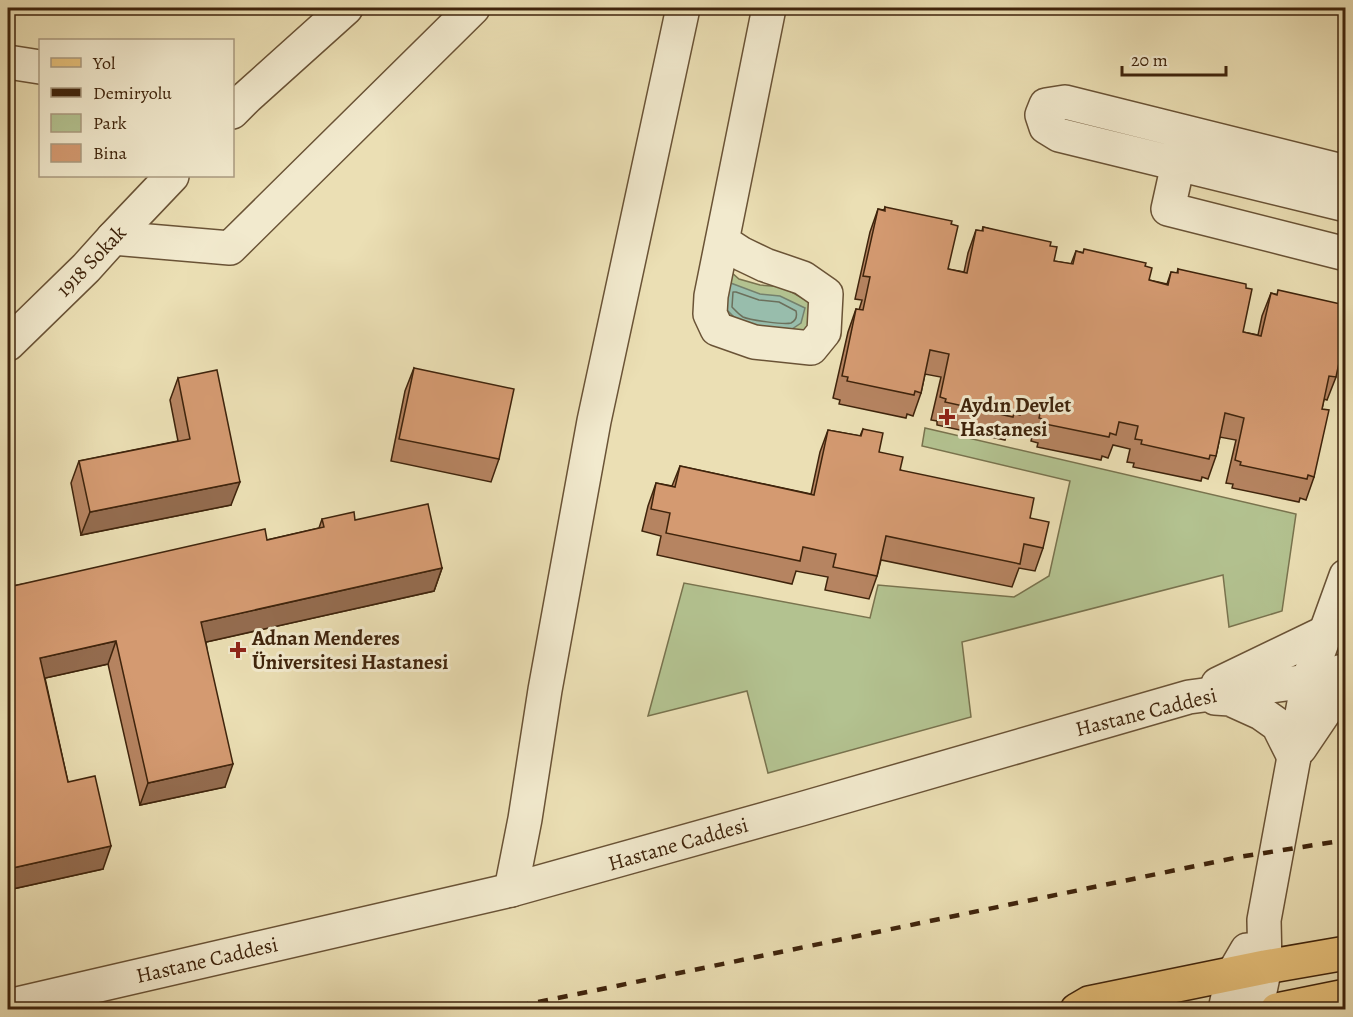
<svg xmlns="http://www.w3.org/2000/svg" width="1353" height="1017" font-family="Alegreya,serif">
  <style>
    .green { fill: #b3c290; stroke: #79734e; stroke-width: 1.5 }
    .water { fill: #98bdac; stroke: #74806c; stroke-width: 1.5 }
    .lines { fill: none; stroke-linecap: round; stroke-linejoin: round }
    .shore { stroke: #6c705c; stroke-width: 1.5 }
    .minor-casing { stroke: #6a5336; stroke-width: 36 }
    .major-casing { stroke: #3f240c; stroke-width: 36 }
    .minor { stroke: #f2eace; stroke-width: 33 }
    .major { stroke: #e6c07a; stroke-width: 33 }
    .rail { stroke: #3f240c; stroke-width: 4.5; stroke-dasharray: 10 10; stroke-linecap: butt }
    .wall { fill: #b68461; stroke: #3f240c; stroke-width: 1.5 }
    .shaded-wall { fill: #946c4f; stroke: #3f240c; stroke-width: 1.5 }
    .building { fill: #d49a71; stroke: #3f240c; stroke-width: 1.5 }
    .poi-dot { fill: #8f2418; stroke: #f2eace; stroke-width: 2 }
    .labels { text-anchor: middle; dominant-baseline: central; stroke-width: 6; stroke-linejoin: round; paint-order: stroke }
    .street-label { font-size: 21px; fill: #3f240c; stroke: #f2eace }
    .poi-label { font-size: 21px; font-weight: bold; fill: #3f240c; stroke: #f2eace; text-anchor: start }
  </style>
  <rect width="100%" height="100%" fill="#ebdfb4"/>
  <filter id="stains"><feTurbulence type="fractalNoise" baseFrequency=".00333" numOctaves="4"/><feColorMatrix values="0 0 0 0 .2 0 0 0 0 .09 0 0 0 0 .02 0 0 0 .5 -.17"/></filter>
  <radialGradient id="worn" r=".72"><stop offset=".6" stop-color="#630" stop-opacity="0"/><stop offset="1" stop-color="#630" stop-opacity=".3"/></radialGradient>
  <g class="green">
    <path d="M723,265L739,279L760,285L783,287L809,302L813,308L810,329L800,339L719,316Z"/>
    <path d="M925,428L1296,514L1282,611L1229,627L1223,575L962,642L971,717L768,773L747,691L648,716L684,583L870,618L878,585L1014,597L1049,576L1070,481L922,446Z"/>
  </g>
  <path class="water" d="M728,282L760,294L780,296L805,308L801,323L792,329L761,327L738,321L727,310Z"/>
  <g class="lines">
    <path class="shore" d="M733,292H736L759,300L779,302L796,311C797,315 797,320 791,323C784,325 750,320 743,317C738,314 735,310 732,307Z"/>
    <g class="minor-casing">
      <g id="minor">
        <path d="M8,62L40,67"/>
        <path d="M232,112L247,97L346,8"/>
        <path d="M1178,164L1168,209L1346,254"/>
        <path d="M1346,172L1065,102L1046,105L1042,115L1046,127L1059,135L1346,205"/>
        <path d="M113,238L230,248L473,8"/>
        <path d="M722,241L742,254L765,265L803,278L826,294L824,332L811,348L754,342L717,329L710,314L711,296L769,8"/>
        <path d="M8,344L86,268L113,238L172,176"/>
        <path d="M1218,684L1326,632L1337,630"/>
        <path d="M1215,698L1230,699L1261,713L1278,725L1294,757"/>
        <path d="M1300,748L1346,680"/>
        <path d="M511,890L525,819L545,690L594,421L683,8"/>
        <path d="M8,1006L511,890L801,809L1189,697L1308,681L1346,670"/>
        <path d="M1225,1010L1233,974L1247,950"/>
        <path d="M1256,1010L1265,967L1264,920L1308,681L1346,576"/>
      </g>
    </g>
    <g class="major-casing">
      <g id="major">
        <path d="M1077,1010L1089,1003L1265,967L1346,953"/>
        <path d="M1277,1010L1346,996"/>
      </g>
    </g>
    <use href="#minor" class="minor"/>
    <use href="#major" class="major"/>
    <path class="rail" d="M499,1010L597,990L1239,857L1346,840"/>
  </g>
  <g class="wall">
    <path d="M885,207L948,269L964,272L968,253L976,230L982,231L983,227L1050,246L1054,261L1071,264L1076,251L1145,266L1149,280L1167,284L1171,272L1177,273L1178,269L1243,332L1258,335L1262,316L1271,293L1343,309L1336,377L1327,400L1324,399L1322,409L1314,477L1306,500L1300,498L1299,502L1232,488L1233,484L1226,483L1236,440L1220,437L1216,456L1208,479L1202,477L1201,481L1133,467L1134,463L1127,462L1130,449L1113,445L1108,458L1102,456L1101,460L1037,447L1038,443L1031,441L1034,428L1017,425L1012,438L1006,436L1005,440L937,425V421L931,420L941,377L925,374L921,393L913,416L907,414L906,418L839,404L840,400L833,398L848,332L856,309L859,310L862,300L855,299L870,232L878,209L884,210Z"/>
    <path d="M414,368L499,459L491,482L391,461L405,391Z"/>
    <path d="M178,378L231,505L81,535L71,483L79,461L178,441L170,400Z"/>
    <path d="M863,429L879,452L900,470L1030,518L1043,548L1035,571L1019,568L1012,587L881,560L877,576L869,599L825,590L828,577L796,571L792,584L657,555L661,536L642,531L648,506L656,483L672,486L680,466L811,494L820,452L828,430L860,436Z"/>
    <path d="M322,519L355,520L442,568L434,591L206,642L225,787L140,805L108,664L45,678L68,782L103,869L8,890L13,586L267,540L319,528Z"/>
  </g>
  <g class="shaded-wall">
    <path d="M173,8H220L172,11Z"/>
    <path d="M240,482L231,505L81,535L90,512Z"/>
    <path d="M442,568L434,591L193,645L201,622Z"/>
    <path d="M116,641L108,664L32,681L40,658Z"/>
    <path d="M233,764L225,787L140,805L148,783Z"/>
    <path d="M111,846L103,869L8,890V869Z"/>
  </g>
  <g class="building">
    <path d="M885,207L952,221L951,224L958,226L948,269L967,273L976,230L983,231V227L1051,242L1050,246L1057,247L1054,261L1073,264L1076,251L1083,253L1084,249L1146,263L1145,266L1152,268L1149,280L1168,285L1171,272L1178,273V269L1246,284V288L1252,289L1243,332L1261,336L1271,293L1277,295L1278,290L1345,305L1343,309H1346V330L1336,377L1329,376L1322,409L1329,410L1314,477L1308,475L1307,479L1240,465L1241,462L1235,460L1244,418L1225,413L1216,456L1210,455L1209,459L1141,444L1142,440L1135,439L1138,426L1119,422L1116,435L1110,433L1109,437L1045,424L1046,420L1039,418L1042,406L1023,401L1020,415L1014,413L1013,417L945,402L946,399L940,397L949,354L930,350L921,393L915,391L914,395L847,381L848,377L842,376L856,309L863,310L870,277L863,276L878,209L885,211Z"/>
    <path d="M414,368L514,389L499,459L399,439Z"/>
    <path d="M217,370L240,482L90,512L79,461L190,439L178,378Z"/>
    <path d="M863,429L883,433L879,452L903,457L900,470L1034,498L1030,518L1049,522L1043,548L1024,544L1020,564L886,536L877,576L833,567L836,554L803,547L800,561L666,533L670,513L651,509L656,483L675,487L680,466L814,495L828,430L861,436Z"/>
    <path d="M428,504L442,568L201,622L233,764L148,783L116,641L40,658L68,782L95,776L111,846L8,869V580L12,579L13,586L265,529L267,540L324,527L322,519L354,512L355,520Z"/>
  </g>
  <g class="poi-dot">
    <path d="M944 408h6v6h6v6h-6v6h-6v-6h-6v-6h6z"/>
    <path d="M235 641h6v6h6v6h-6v6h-6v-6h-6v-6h6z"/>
  </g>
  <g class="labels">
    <g class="street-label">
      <text transform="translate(91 261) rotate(-46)">1918 Sokak</text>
      <text transform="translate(1146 712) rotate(-14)">Hastane Caddesi</text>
      <text transform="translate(678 844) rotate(-16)">Hastane Caddesi</text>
      <text transform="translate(207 960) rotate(-13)">Hastane Caddesi</text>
    </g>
    <g class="poi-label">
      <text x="960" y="405">Aydın Devlet<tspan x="960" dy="24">Hastanesi</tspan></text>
      <text x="252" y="638">Adnan Menderes<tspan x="252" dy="24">Üniversitesi Hastanesi</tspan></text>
    </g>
  </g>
  <rect width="1353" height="1017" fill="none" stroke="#ebdfb4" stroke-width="30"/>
  <rect x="9" y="9" width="1335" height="999" fill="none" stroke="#3f240c" stroke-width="3"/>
  <rect x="15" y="15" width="1323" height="987" fill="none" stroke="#3f240c" stroke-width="1.5"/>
  <rect x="39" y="39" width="195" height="138" fill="#f2eace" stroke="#aa9b80" stroke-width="1.5"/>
  <rect x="51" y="58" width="30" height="9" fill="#e6c07a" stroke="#aa9b80" stroke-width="1.5"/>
  <text x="93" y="69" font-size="18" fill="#3f240c">Yol</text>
  <rect x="51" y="88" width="30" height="9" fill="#3f240c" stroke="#aa9b80" stroke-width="1.5"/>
  <text x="93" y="99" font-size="18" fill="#3f240c">Demiryolu</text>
  <rect x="51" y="114" width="30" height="18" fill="#b3c290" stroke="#aa9b80" stroke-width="1.5"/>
  <text x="93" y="129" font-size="18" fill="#3f240c">Park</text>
  <rect x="51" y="144" width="30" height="18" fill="#d49a71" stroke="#aa9b80" stroke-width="1.5"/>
  <text x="93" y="159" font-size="18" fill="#3f240c">Bina</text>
  <path d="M1122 66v9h104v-9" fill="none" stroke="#3f240c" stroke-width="3"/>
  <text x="1131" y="66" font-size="18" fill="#3f240c" stroke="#f2eace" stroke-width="4.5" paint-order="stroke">20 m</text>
  <rect width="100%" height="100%" filter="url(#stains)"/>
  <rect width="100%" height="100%" fill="url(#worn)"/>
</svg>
